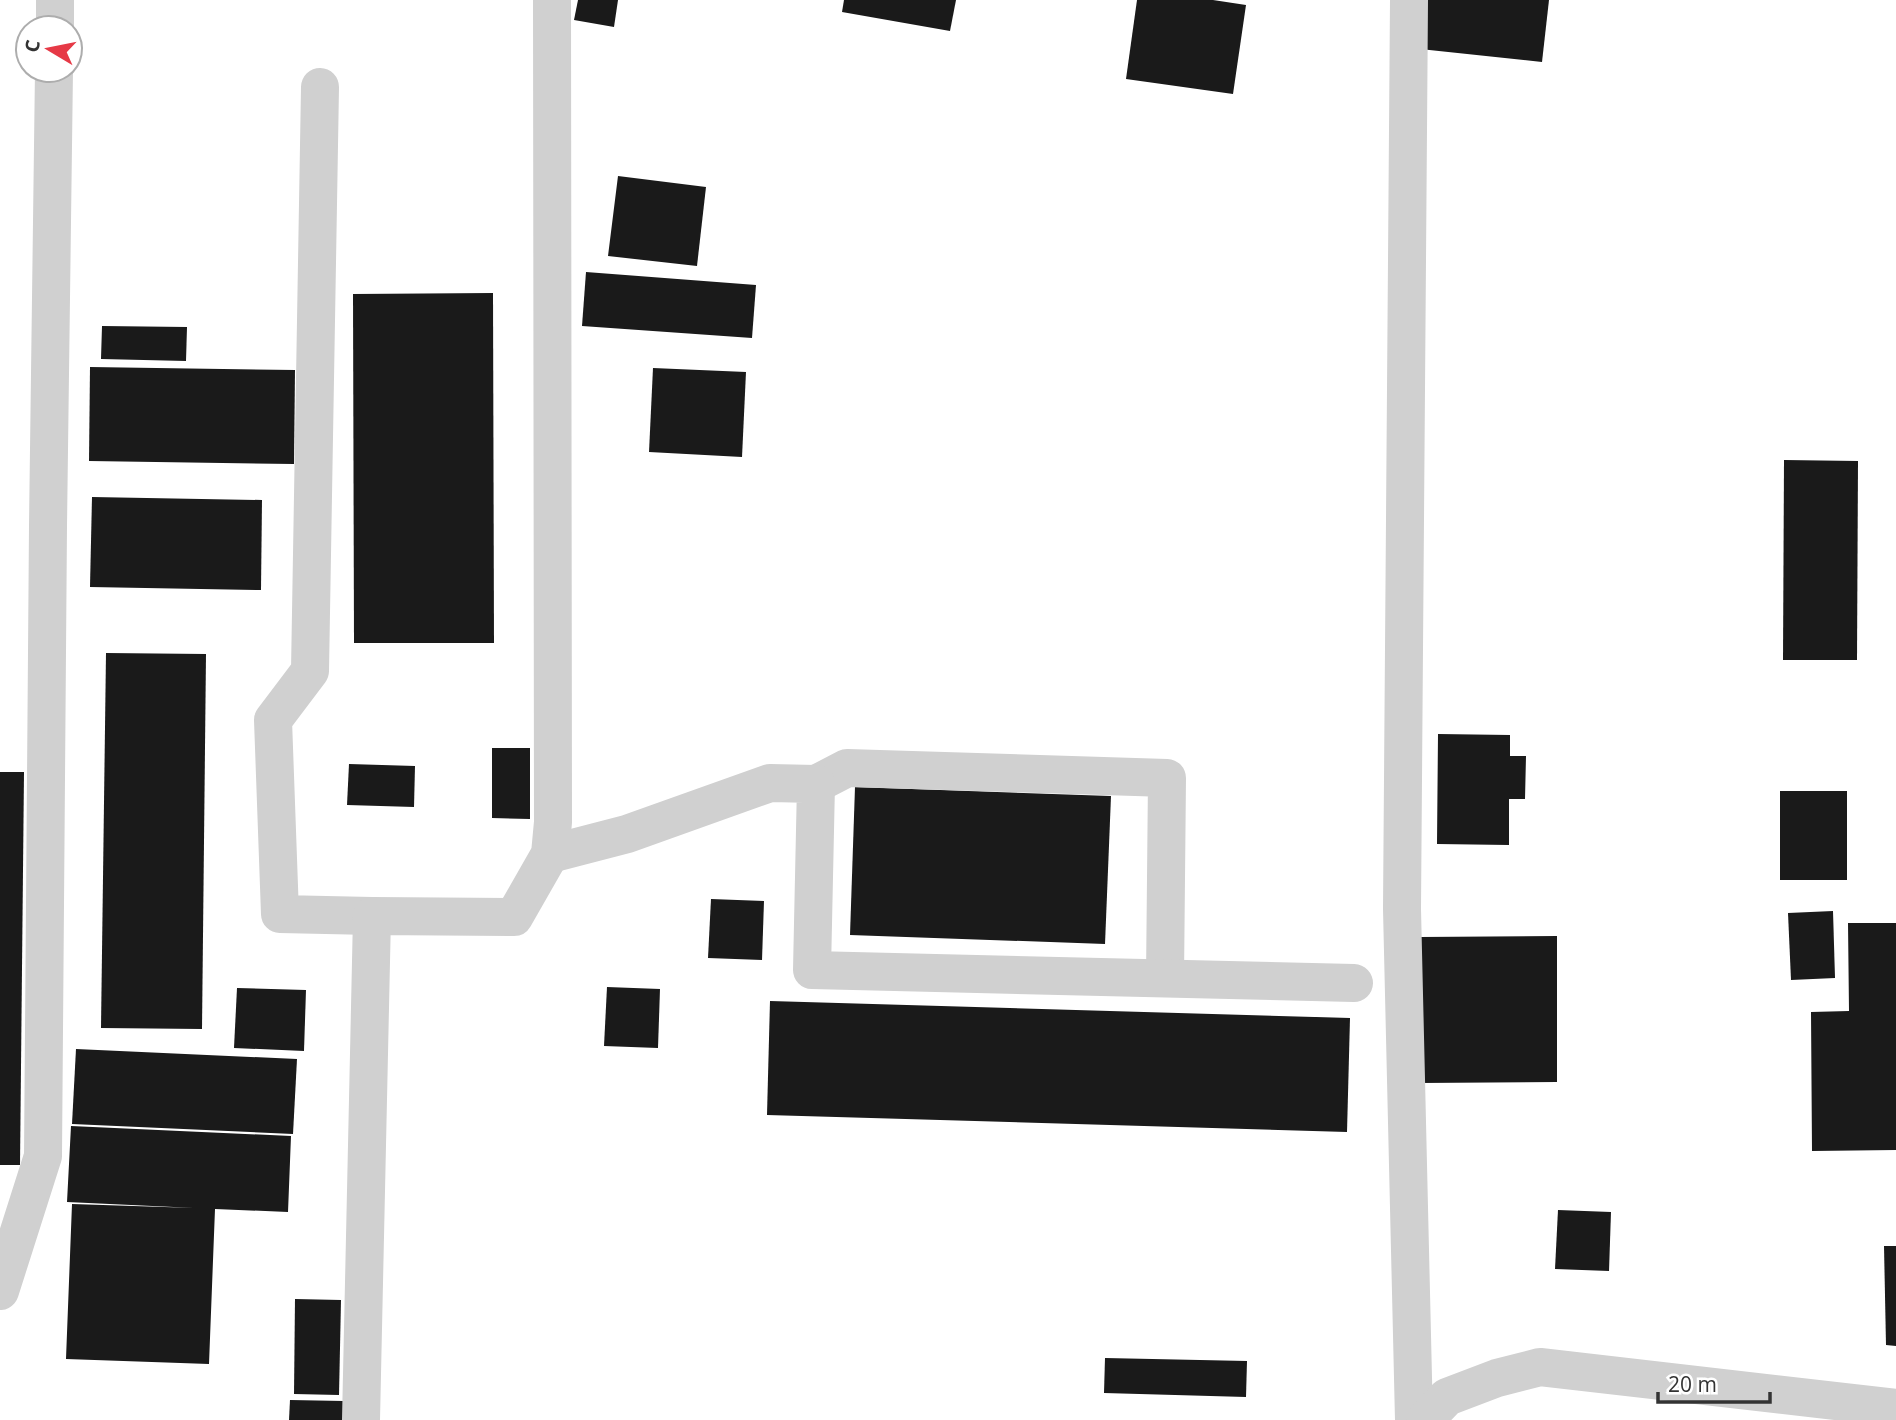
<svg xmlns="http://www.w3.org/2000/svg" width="1896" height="1420" font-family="'Open Sans',sans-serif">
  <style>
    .building { fill: #1a1a1a }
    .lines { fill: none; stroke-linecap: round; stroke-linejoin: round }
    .minor { stroke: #d0d0d0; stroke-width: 38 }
  </style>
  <rect width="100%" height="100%" fill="#fff"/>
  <g class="building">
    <path d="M578,0H618L614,27L574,20Z"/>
    <path d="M844,0H956L950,31L842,12Z"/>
    <path d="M1137,0H1213L1246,5L1233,94L1126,79Z"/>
    <path d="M1425,0H1549L1542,62L1420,49Z"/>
    <path d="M618,176L706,187L697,266L608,256Z"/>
    <path d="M586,272L756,285L752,338L582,326Z"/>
    <path d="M493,293L494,643H354L353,294Z"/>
    <path d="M102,326L187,327L186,361L101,359Z"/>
    <path d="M90,367L295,370L294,464L89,461Z"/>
    <path d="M653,368L746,372L742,457L649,452Z"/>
    <path d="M1784,460L1858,461L1857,660H1783Z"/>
    <path d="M92,497L262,500L261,590L90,587Z"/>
    <path d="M106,653L206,654L202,1029L101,1028Z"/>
    <path d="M1438,734L1510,735V756H1526L1525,799H1509V845L1437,844Z"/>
    <path d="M492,748H530V819L492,818Z"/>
    <path d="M349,764L415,766L414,807L347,805Z"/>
    <path d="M0,772H24L20,1165H0Z"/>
    <path d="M855,787L1111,796L1105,944L850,935Z"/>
    <rect x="1780" y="791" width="67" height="89"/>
    <path d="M711,899L764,901L762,960L708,958Z"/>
    <path d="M1833,911L1835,978L1791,980L1788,913Z"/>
    <path d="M1848,923H1896V1150L1812,1151L1811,1012L1849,1011Z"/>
    <path d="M1557,936V1082L1420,1083V937Z"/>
    <path d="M607,987L660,989L658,1048L604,1046Z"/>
    <path d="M237,988L306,990L304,1051L234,1048Z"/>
    <path d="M770,1001L1350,1018L1347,1132L767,1115Z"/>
    <path d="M76,1049L297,1059L293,1134L72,1124Z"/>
    <path d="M71,1126L291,1136L288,1212L215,1209L209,1364L66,1359L72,1204L195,1208L67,1202Z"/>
    <path d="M1558,1210L1611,1212L1609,1271L1555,1269Z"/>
    <path d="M1884,1246H1896V1346L1886,1345Z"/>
    <path d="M295,1299L341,1300L339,1395L294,1394Z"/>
    <path d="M1105,1358L1247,1361L1246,1397L1104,1393Z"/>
    <path d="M290,1400L344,1401L343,1420H289Z"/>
  </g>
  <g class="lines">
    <g class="minor">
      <path d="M1409,0L1402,909L1414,1420"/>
      <path d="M55,28V0"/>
      <path d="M320,87L310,671L273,720L280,914L372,916"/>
      <path d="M816,784L847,768L1167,778L1165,978"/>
      <path d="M550,854L627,834L770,783L816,784L812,970L1354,983"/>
      <path d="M0,1291L43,1156L48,526L54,70"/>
      <path d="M361,1420L372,916L514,917L550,854L553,822L552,0"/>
      <path d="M1425,1420L1447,1397L1497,1378L1540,1367L1896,1408"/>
    </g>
  </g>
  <g transform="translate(49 49) rotate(280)"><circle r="33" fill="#ffffff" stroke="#adadad" stroke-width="2"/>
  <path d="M0-5L12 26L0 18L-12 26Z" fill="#e63946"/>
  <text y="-10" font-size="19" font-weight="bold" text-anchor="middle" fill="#333333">С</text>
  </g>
  <path d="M1658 1392v10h112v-10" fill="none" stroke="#333333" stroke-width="3.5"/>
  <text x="1668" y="1392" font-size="21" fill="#333333" stroke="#ffffff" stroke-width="5" paint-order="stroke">20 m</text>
</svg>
